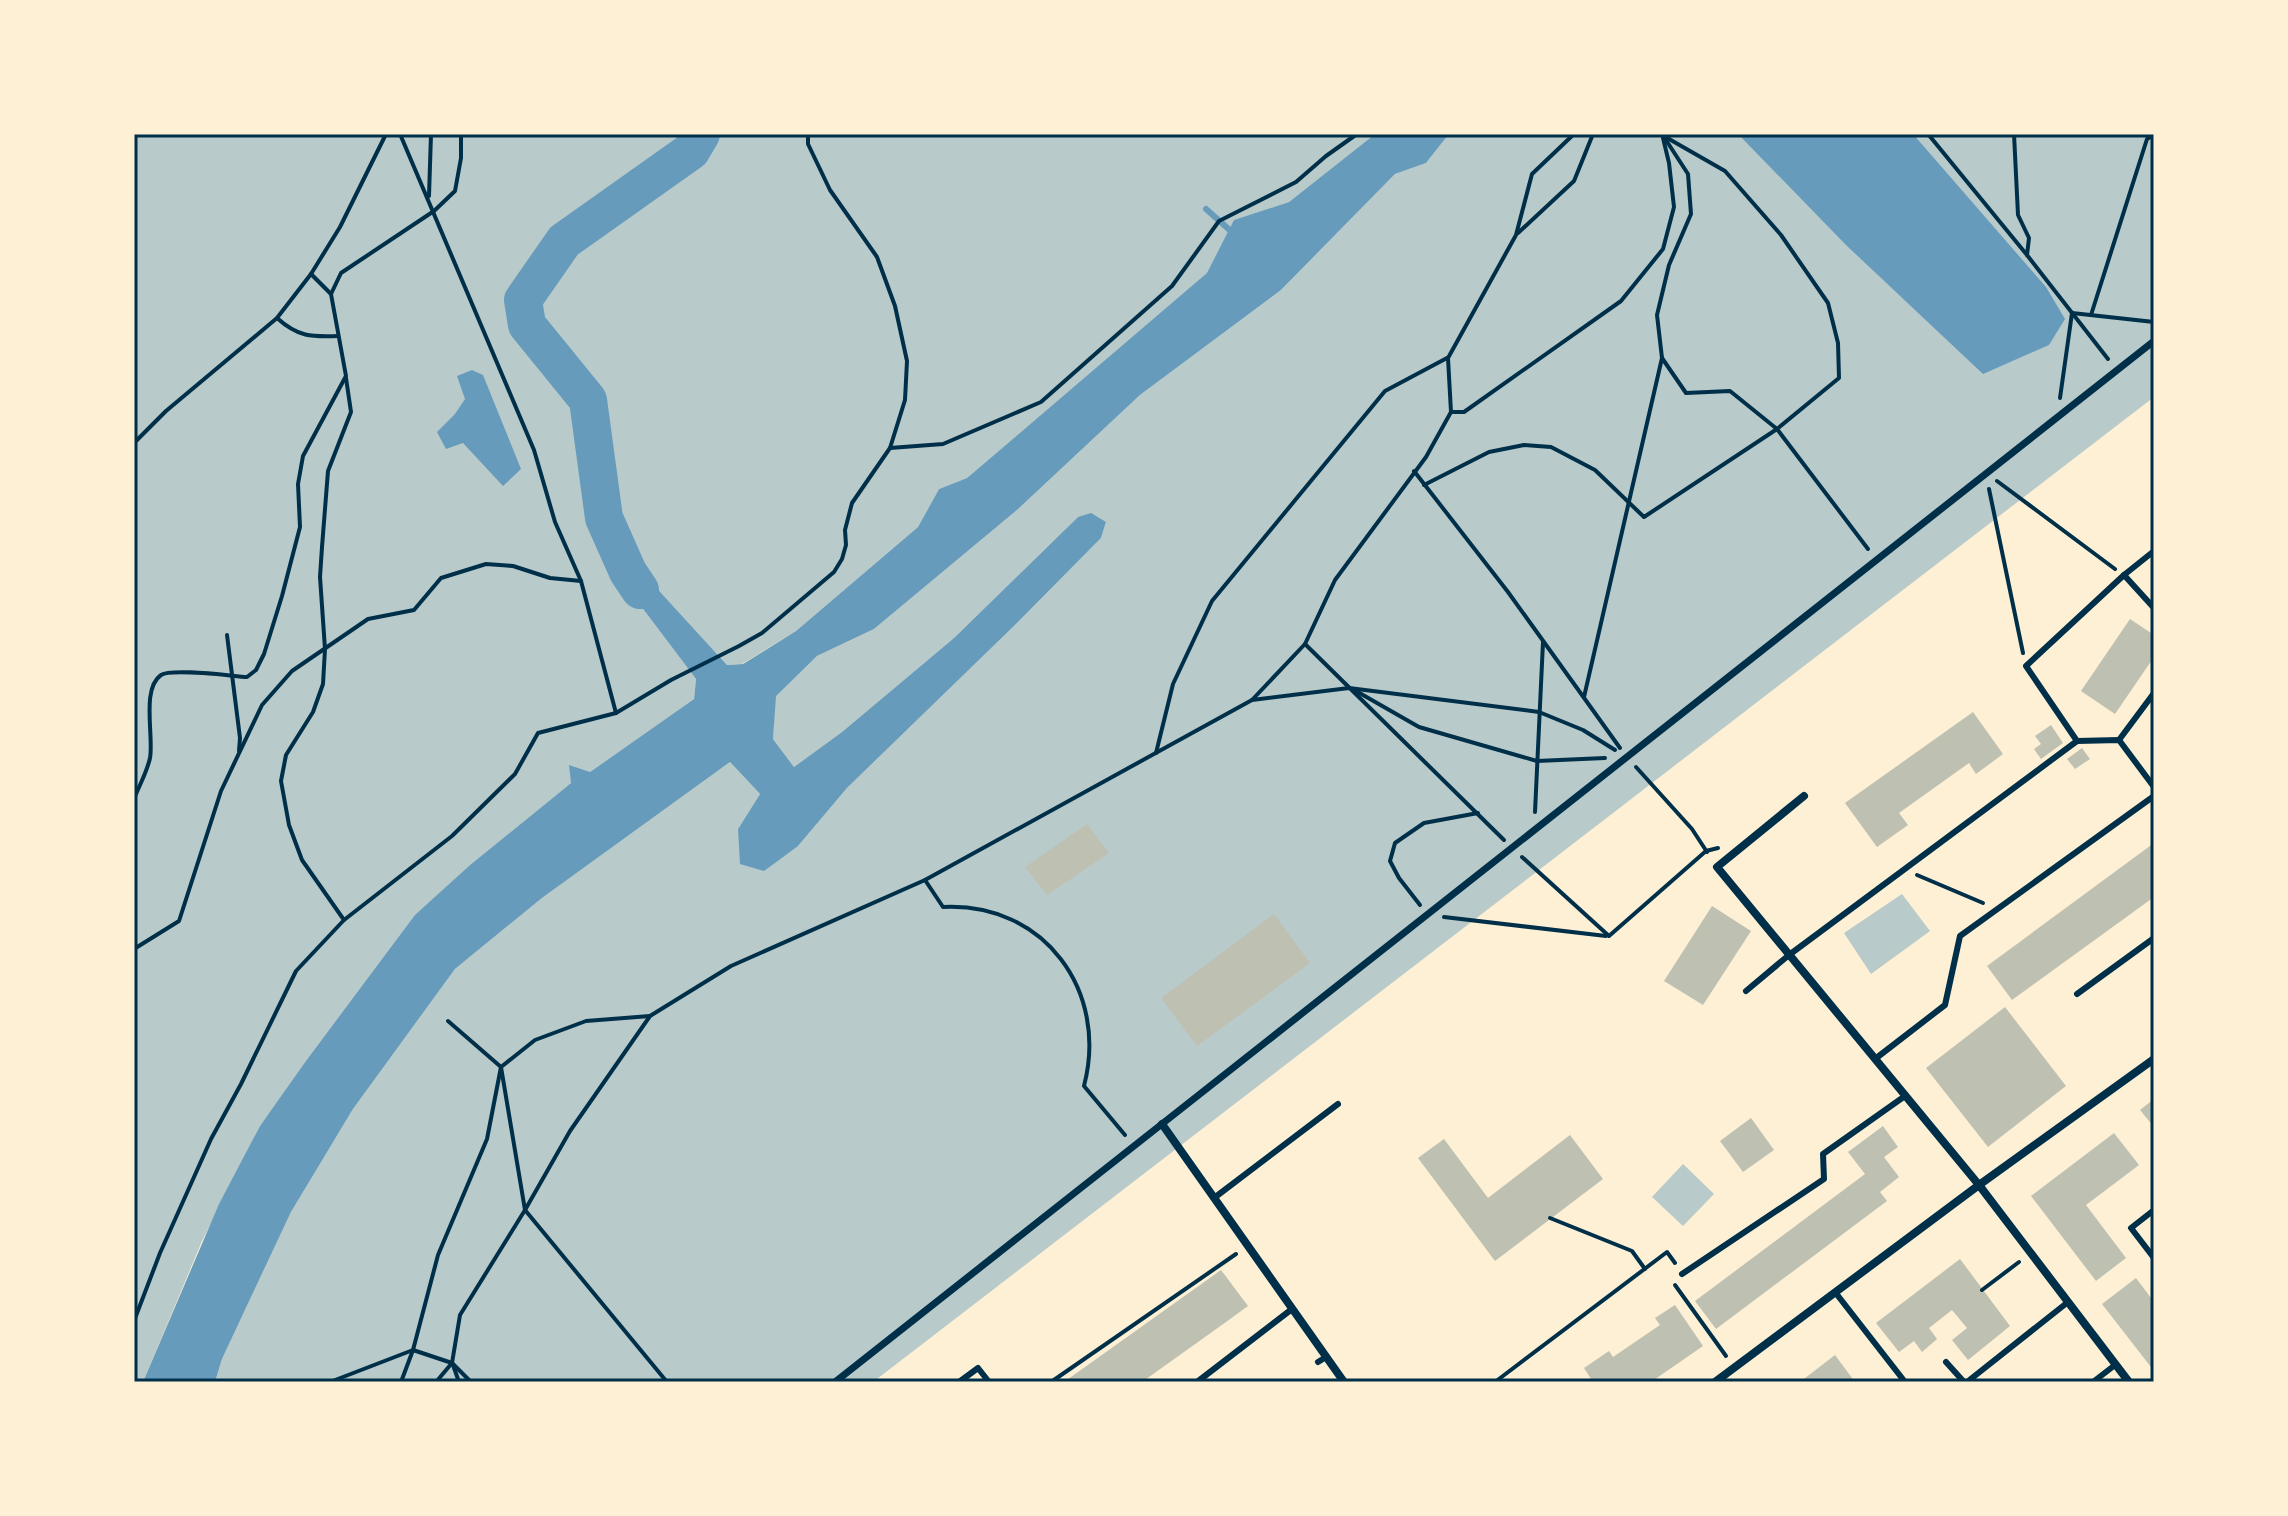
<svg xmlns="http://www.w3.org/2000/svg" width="2288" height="1516" font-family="'Nunito Sans',sans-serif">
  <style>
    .green { fill: #b9caca }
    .water { fill: #669bbc }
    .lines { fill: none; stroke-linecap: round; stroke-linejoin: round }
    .stream { stroke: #669bbc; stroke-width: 6 }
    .river { stroke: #669bbc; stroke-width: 38 }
    .building { fill: #bec0b2 }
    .path { stroke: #003049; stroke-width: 4 }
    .service { stroke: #003049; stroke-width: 6 }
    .pedestrian { stroke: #003049; stroke-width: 7 }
    .minor { stroke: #003049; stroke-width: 8 }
    .neatline { fill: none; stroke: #003049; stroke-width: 3 }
  </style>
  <rect width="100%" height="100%" fill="#fdf0d5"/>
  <g class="green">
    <path d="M134,134H1375L1289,202L1235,220L1208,273L967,478L939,489L918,527L796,631L742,664L727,665L652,583L610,528L634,597L696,679L694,699L590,772L571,783L470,865L415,916L260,1126L202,1241L143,1382H134Z"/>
    <path d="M1449,134H2154V397L873,1382H215L222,1359L291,1212L353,1109L455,969L542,898L730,762L760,794L738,829L798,846L847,788L1016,624L1101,538L1106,522L1078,517L954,638L842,732L794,767L773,739L775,696L817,656L874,629L1017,510L1140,395L1281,290L1395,174L1426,163Z"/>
    <path d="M1902,894L1930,931L1871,974L1844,933Z"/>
    <path d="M1683,1164L1714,1194L1683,1226L1652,1197Z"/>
  </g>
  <g class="water">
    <path d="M1375,134H1449L1426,163L1395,174L1281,290L1140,395L1017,510L874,629L817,656L776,696L773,739L794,767L842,732L954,638L1078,517L1091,513L1106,522L1101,538L1016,624L847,788L798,846L764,871L740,864L738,829L760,794L730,762L542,898L455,969L353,1109L291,1212L222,1359L215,1382H143L219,1204L260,1126L306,1061L415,915L470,865L571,783L569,765L590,772L694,699L696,679L634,597L608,525L652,583L727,665L743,664L796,631L918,527L939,489L967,478L1207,273L1234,220L1289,202Z"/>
    <path d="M1738,134H1913L2046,287L2065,319L2049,345L1983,374L1846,245Z"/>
    <path d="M472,370L483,375L521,469L503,486L463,443L446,449L437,432L455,414L465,399L457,376Z"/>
  </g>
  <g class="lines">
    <path class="stream" d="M1206,209L1233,233"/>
    <path class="river" d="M640,590L628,572L604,518L588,400L527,325L523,300L564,241L691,151L701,134"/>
  </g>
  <g class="building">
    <path d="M2130,619L2154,635V657L2115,714L2081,691Z"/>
    <path d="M1973,712L2003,754L1976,774L1969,763L1899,813L1908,825L1877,847L1845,803Z"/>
    <path d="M2051,725L2063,743L2041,759L2034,749L2041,744L2035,736Z"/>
    <path d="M2082,748L2090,759L2075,769L2067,759Z"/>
    <path d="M1087,824L1109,853L1047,895L1025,867Z"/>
    <path d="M2154,843V897L2012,1000L1987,966Z"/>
    <path d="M1712,906L1751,931L1703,1005L1664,981Z"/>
    <path d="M1274,914L1310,963L1197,1046L1161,998Z"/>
    <path d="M2005,1007L2066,1086L1988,1147L1926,1068Z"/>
    <path d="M2154,1099V1127L2140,1110Z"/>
    <path d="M1751,1118L1774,1150L1743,1172L1720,1141Z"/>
    <path d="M1883,1126L1898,1147L1884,1157L1899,1177L1880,1192L1887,1201L1716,1329L1695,1301L1865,1174L1848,1152Z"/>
    <path d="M2114,1133L2139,1165L2086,1205L2126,1258L2096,1281L2031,1196Z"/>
    <path d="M1570,1135L1603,1179L1495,1261L1418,1158L1444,1139L1488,1198Z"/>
    <path d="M1960,1259L2010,1326L1968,1360L1952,1340L1967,1328L1952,1310L1929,1328L1937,1339L1922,1352L1914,1341L1899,1352L1876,1323Z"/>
    <path d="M1221,1270L1248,1306L1226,1322L1142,1382H1064Z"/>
    <path d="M2136,1278L2154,1302V1371L2102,1304Z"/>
    <path d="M1675,1305L1703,1346L1651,1382H1593L1584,1368L1609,1351L1613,1357L1660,1325L1655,1318Z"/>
    <path d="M1835,1355L1855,1382H1800Z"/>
  </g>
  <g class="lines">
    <g class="path">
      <path d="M400,134L534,450L555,522L581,581L616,713"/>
      <path d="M1928,134L2027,255L2108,359"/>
      <path d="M2014,134L2018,215L2029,238L2027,255"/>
      <path d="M1664,137L1688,174L1691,214L1669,265L1657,315L1662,358L1686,393L1730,391L1777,429L1868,549"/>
      <path d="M429,196L431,134"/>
      <path d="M1518,233L1574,181L1593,134"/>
      <path d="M311,274L331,294"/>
      <path d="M2072,313L2154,322"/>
      <path d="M2091,315L2147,139L2154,135"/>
      <path d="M277,318C298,337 311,337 338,336"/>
      <path d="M2060,398L2072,313"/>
      <path d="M1451,412H1464L1621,301L1663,249L1674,207L1669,163L1663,138"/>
      <path d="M134,443L166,411L277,318L311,274L340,227L386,134"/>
      <path d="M890,448L943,444L1041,402L1172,286L1219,221L1296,182L1326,156L1357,134"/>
      <path d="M1414,471L1508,592L1620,748"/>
      <path d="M1997,481L2115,569"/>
      <path d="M1424,485L1489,452L1524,445L1551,447L1595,470L1644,517L1777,429L1839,378L1838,343L1828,303L1781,235L1725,171L1662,135"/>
      <path d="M1989,489L2023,653"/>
      <path d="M227,635L240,738L239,751"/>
      <path d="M1305,644L1504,840"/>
      <path d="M1356,691L1419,727L1537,761L1605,758"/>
      <path d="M1584,697L1662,358"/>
      <path d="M1252,700L1349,688L1539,712L1583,730L1615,750"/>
      <path d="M1156,753L1173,684L1212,601L1385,391L1447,358"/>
      <path d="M1636,767L1692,829L1707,852"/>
      <path d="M134,799C139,786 147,772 150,758C154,736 141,689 161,675C172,668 231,676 247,677L256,670L264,654L282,596L300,527L298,484L303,456L346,376L331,294L341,273L434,211L455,191L461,158V134"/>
      <path d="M1535,812L1543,642"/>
      <path d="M1522,857L1609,936L1706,851L1718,848"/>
      <path d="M1917,875L1983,903"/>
      <path d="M925,880L943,907C1044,902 1109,991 1084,1086L1125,1135"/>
      <path d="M1420,905L1399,878L1390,861L1395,843L1424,823L1478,813"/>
      <path d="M1444,917L1606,936"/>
      <path d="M344,920L302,860L289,825L281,781L286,755L313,712L323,684L325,649L320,577L322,547L328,471L351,412L346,378"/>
      <path d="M134,949L179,921L221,791L262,705L292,671L368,619L414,610L441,578L486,564L513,566L550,578L581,581"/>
      <path d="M650,1016L586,1021L535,1040L501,1067L525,1210L667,1382"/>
      <path d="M1550,1218L1632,1251L1645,1269"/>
      <path d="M1675,1285L1726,1356"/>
      <path d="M1982,1290L2019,1262"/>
      <path d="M134,1321L160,1253L211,1139L241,1084L296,971L344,920L452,836L515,774L538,733L616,713L671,680L739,646L762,633L834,572L842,559L846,545L845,530L852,503L890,448L905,400L907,361L895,306L877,257L830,190L808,144V134"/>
      <path d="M453,1365L459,1382"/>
      <path d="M330,1382L413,1350L452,1363L471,1382"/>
      <path d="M401,1382L413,1350L438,1255L487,1139L501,1067L448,1021"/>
      <path d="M436,1382L452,1363L460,1315L525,1210L570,1131L650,1016L731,966L925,880L1252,700L1305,644L1335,580L1426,457L1451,412L1448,358L1516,235L1532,174L1574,134"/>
      <path d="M1051,1382L1236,1254"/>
      <path d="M1495,1382L1667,1252L1675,1263"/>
    </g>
    <g class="service">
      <path d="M2124,575L2154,551"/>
      <path d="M2119,740L2154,693"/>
      <path d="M2077,741L2026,666L2124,575L2154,608"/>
      <path d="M1746,991L1789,955L2077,741L2119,740L2154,787"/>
      <path d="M2077,994L2154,938"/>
      <path d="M1875,1059L1945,1005L1960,936L2154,796"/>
      <path d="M1214,1198L1338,1104"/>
      <path d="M2154,1210L2131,1228L2154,1258"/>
      <path d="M1682,1274L1824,1179L1823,1154L1905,1096"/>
      <path d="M1835,1292L1905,1382"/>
      <path d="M1318,1362L1326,1357"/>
      <path d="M1946,1362L1964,1382"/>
      <path d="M959,1382L978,1368L989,1382"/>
      <path d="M1197,1382L1292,1309"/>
      <path d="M1967,1382L2068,1302"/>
      <path d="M2093,1382L2115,1365"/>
    </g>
    <path class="pedestrian" d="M835,1382L2154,341"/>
    <g class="minor">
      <path d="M1804,796L1717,867L1979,1185L2129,1382"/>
      <path d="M1162,1124L1344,1382"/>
      <path d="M1715,1382L1979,1185L2154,1059"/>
    </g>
  </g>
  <rect width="2288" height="1516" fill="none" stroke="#fdf0d5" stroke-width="272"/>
  <rect x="136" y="136" width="2016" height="1244" class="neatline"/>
</svg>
